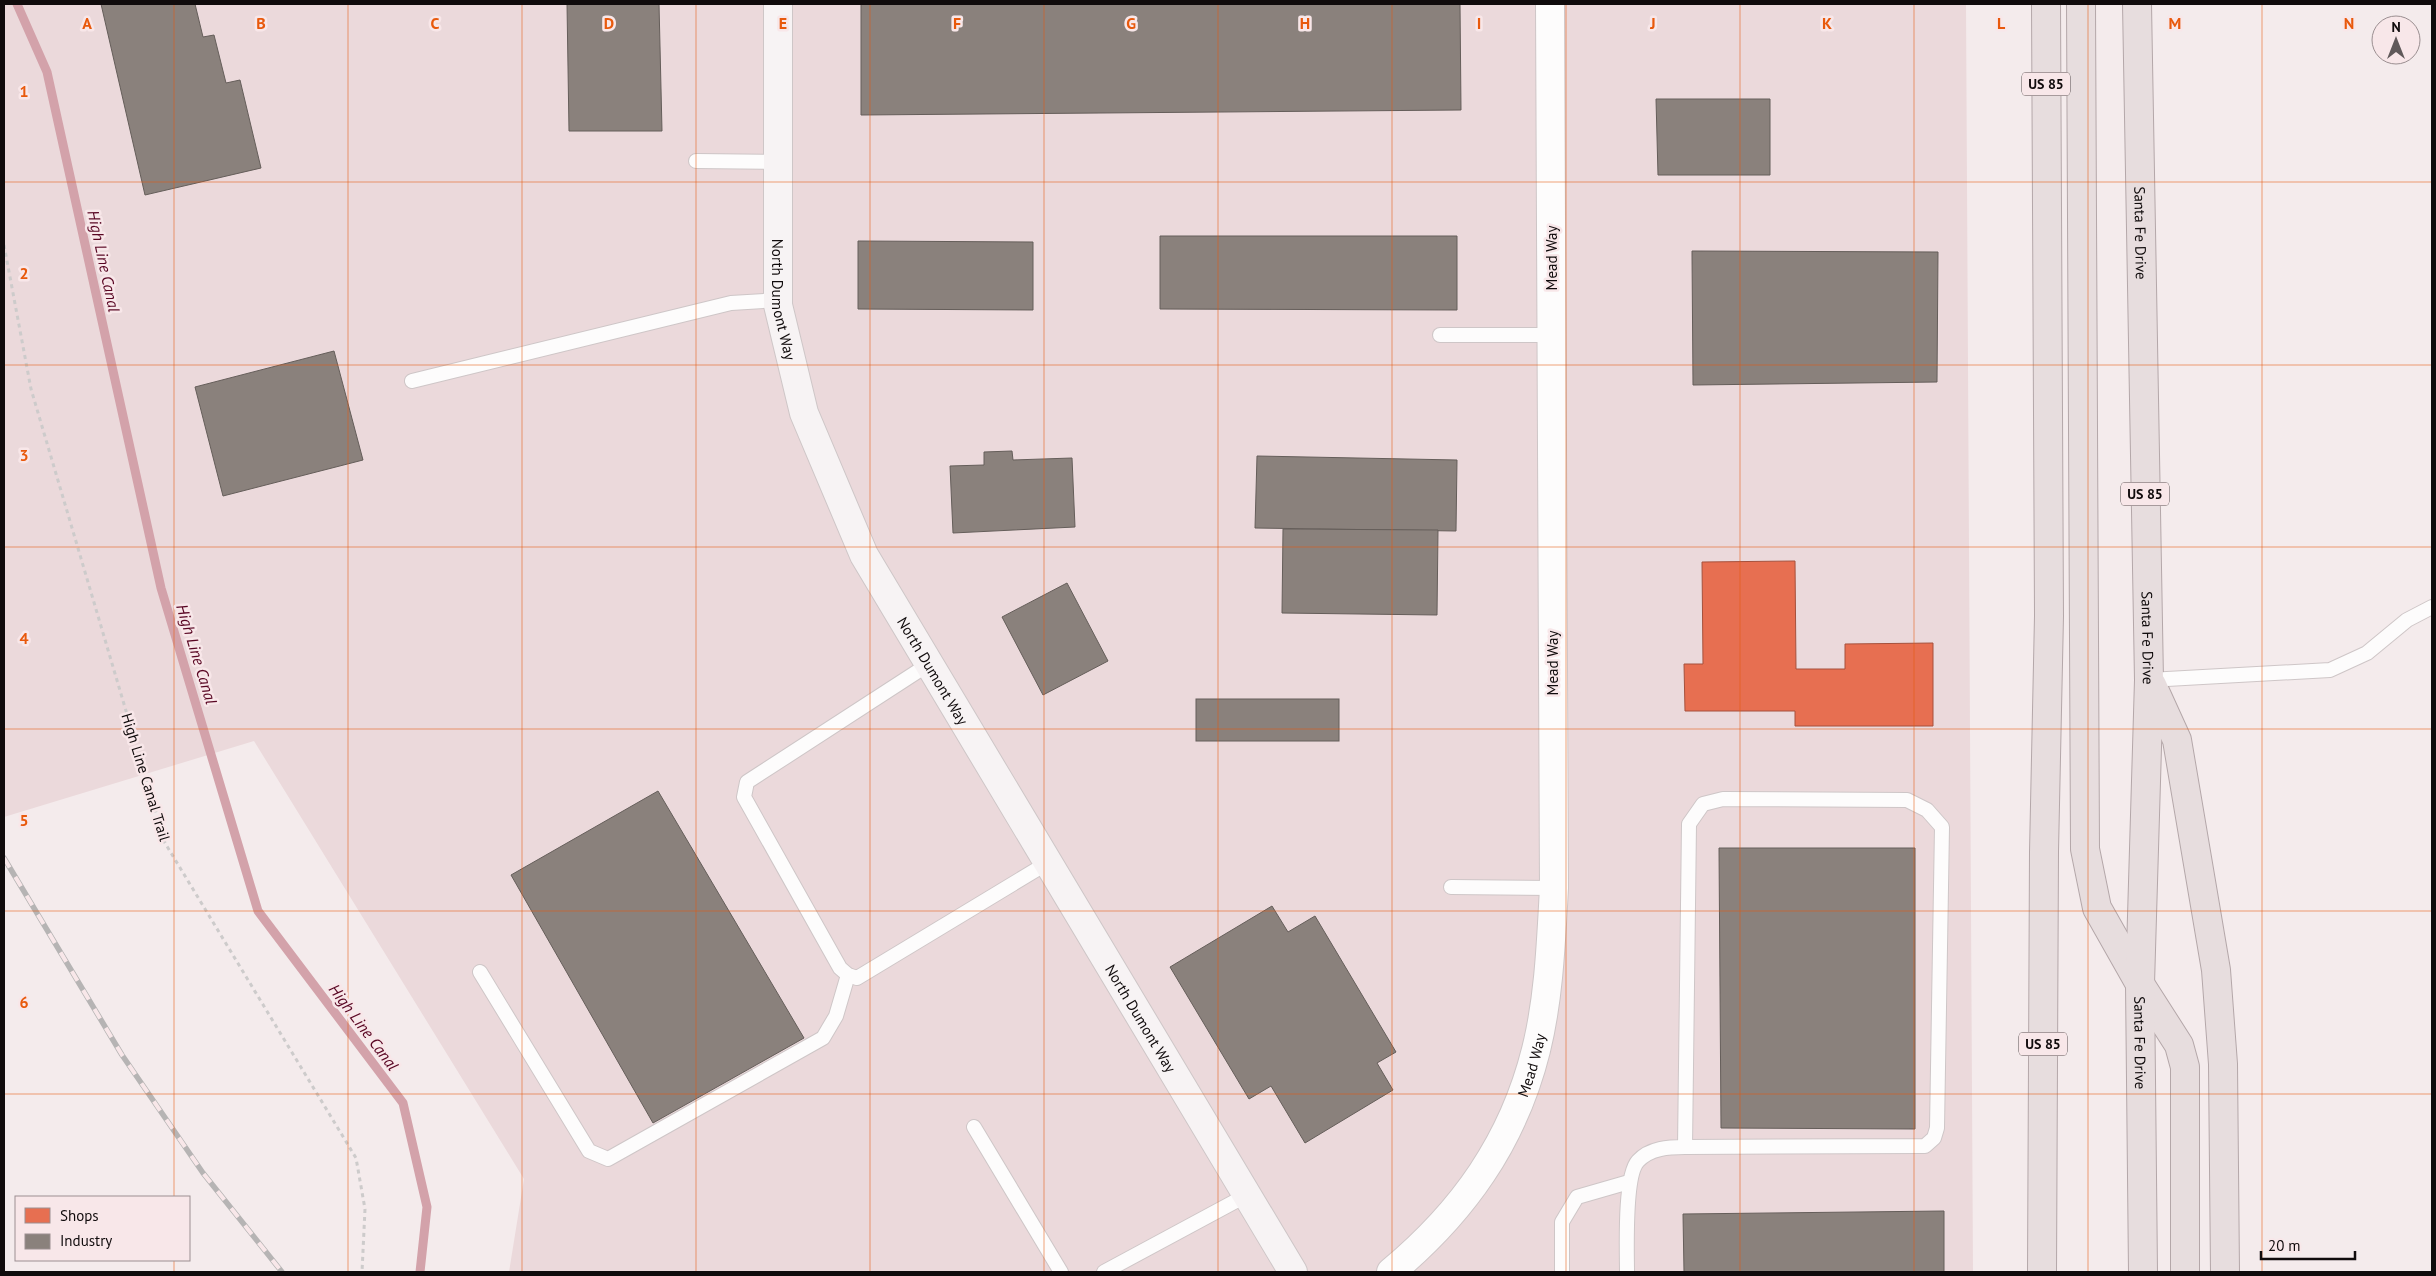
<svg xmlns="http://www.w3.org/2000/svg" width="2436" height="1276" font-family="'PT Sans',sans-serif">
  <style>
    .built { fill: #ebd9db }
    .shops { fill: #e76f51; stroke: #a6513c }
    .industry { fill: #8a817c; stroke: #655e5a }
    .lines { fill: none; stroke-linecap: round; stroke-linejoin: round }
    .stream { stroke: #d3a2aa; stroke-width: 9 }
    .lane-casing { stroke: #cec6c7; stroke-width: 16 }
    .street-casing { stroke: #cec6c7; stroke-width: 30 }
    .secondary-casing { stroke: #cec6c7; stroke-width: 30 }
    .highway-casing { stroke: #b4a7a9; stroke-width: 30 }
    .path { stroke: #cdcbcb; stroke-width: 3; stroke-dasharray: 4 4; stroke-linecap: butt }
    .lane { stroke: #fdfcfc; stroke-width: 14 }
    .street { stroke: #fdfcfc; stroke-width: 28 }
    .secondary { stroke: #f7f3f4; stroke-width: 28 }
    .highway { stroke: #e7ddde; stroke-width: 28 }
    .rail-casing { stroke: #b6b4b4; stroke-width: 5.5 }
    .rail { stroke: #f8e7e9; stroke-width: 4; stroke-dasharray: 11; stroke-linecap: butt }
    .grid { fill: none; stroke: #e8590c; stroke-width: 1; stroke-opacity: 0.55 }
    .labels { text-anchor: middle; dominant-baseline: central; stroke-width: 5; stroke-linejoin: round; paint-order: stroke }
    .shield { fill: #f8e7e9; stroke: #564d4e; stroke-width: 1 }
    .shield-label { font-size: 14px; font-weight: bold; fill: #100b0c }
    .street-label { font-size: 15px; fill: #100b0c; stroke: #f8e7e9 }
    .water-label { font-size: 16px; font-style: italic; fill: #580522; stroke: #f8e7e9 }
    .grid-label { font-size: 16px; text-anchor: middle; font-weight: bold; fill: #e8590c; stroke: #f8e7e9; stroke-width: 5; stroke-linejoin: round; paint-order: stroke }
  </style>
  <rect width="100%" height="100%" fill="#f4ebec"/>
  <path class="built" d="M4,4H1966L1973,1272H509L524,1179L254,741L4,817Z"/>
  <path class="shops" d="M1795,561L1796,669H1845V644L1933,643V726H1795V711H1685L1684,664H1703L1702,562Z"/>
  <g class="industry">
    <path d="M101,4H195L203,37L214,35L226,83L240,80L261,168L145,195Z"/>
    <path d="M567,4H659L662,131H569Z"/>
    <path d="M861,4H1460L1461,110L861,115Z"/>
    <path d="M1656,99H1770V175H1658Z"/>
    <path d="M1160,236H1457V310L1160,309Z"/>
    <path d="M858,241L1033,242V310L858,309Z"/>
    <path d="M1692,251L1938,252L1937,382L1693,385Z"/>
    <path d="M334,351L363,460L223,496L195,387Z"/>
    <path d="M1012,451L1013,460L1072,458L1075,527L953,533L950,466L984,465V452Z"/>
    <path d="M1257,456L1457,460L1456,531L1255,528Z"/>
    <path d="M1283,529L1438,530L1437,615L1282,613Z"/>
    <path d="M1067,583L1108,661L1043,695L1002,617Z"/>
    <rect x="1196" y="699" width="143" height="42"/>
    <path d="M658,791L804,1038L653,1123L511,875Z"/>
    <path d="M1719,848H1915V1129L1721,1128Z"/>
    <path d="M1272,906L1288,932L1315,916L1396,1052L1377,1063L1393,1090L1305,1143L1271,1086L1249,1099L1170,967Z"/>
    <path d="M1944,1211V1272H1684L1683,1214Z"/>
  </g>
  <g class="lines">
    <path class="stream" d="M17,4L47,72L161,588L258,911L403,1103L427,1207L420,1272"/>
    <g class="lane-casing">
      <g id="lane">
        <path d="M696,161L778,162"/>
        <path d="M1440,335H1551"/>
        <path d="M412,381L731,303L778,300"/>
        <path d="M929,664L747,782L744,797L840,968L848,975L857,978L1049,862"/>
        <path d="M2149,680L2330,670L2367,653L2407,620L2432,607"/>
        <path d="M1451,887L1554,888"/>
        <path d="M480,972L589,1151L608,1159L823,1038L836,1016L848,975"/>
        <path d="M974,1127L1061,1272"/>
        <path d="M1104,1272L1247,1195"/>
        <path d="M1562,1272V1222L1577,1197L1629,1182"/>
        <path d="M1627,1272C1627,1250 1624,1176 1638,1161C1650,1148 1669,1147 1685,1147L1925,1146L1934,1138L1937,1128L1942,827L1927,810L1907,800L1723,799L1703,804L1689,824L1685,1147"/>
      </g>
    </g>
    <g class="street-casing">
      <g id="street">
        <path id="s1" d="M1391,1272C1463,1212 1513,1142 1536,1050C1549,998 1551,942 1554,888L1550,4"/>
      </g>
    </g>
    <g class="secondary-casing">
      <g id="secondary">
        <path id="s2" d="M778,4V305L804,413L864,555L1293,1272"/>
      </g>
    </g>
    <g class="highway-casing">
      <g id="highway">
        <path d="M2081,4L2085,849L2097,908L2140,984L2179,1045L2185,1067V1272"/>
        <path id="s3" d="M2137,4L2149,680L2140,984L2143,1272"/>
        <path d="M2152,685L2177,740L2216,970L2223,1064L2225,1272"/>
        <path d="M2042,1272L2044,852L2049,616L2046,4"/>
      </g>
    </g>
    <path class="path" d="M4,245L31,389L165,843L356,1158L365,1209L362,1272"/>
    <use href="#lane" class="lane"/>
    <use href="#street" class="street"/>
    <use href="#secondary" class="secondary"/>
    <use href="#highway" class="highway"/>
    <g class="rail-casing">
      <path id="rail" d="M4,858L122,1055L203,1173L282,1272"/>
    </g>
    <use href="#rail" class="rail"/>
  </g>
  <path class="grid" d="M174,4V1197M348,4V1272M522,4V1272M696,4V1272M870,4V1272M1044,4V1272M1218,4V1272M1392,4V1272M1566,4V1272M1740,4V1272M1914,4V1272M2088,4V1272M2262,4V1272M4,182H2432M4,365H2432M4,547H2432M4,729H2432M4,911H2432M4,1094H2432M174,1260V1272"/>
  <g class="labels">
    <g class="shield">
      <rect x="2022" y="72.5" width="48" height="23" rx="4"/>
      <rect x="2121" y="482.5" width="48" height="23" rx="4"/>
      <rect x="2019" y="1032.5" width="48" height="23" rx="4"/>
    </g>
    <g class="shield-label">
      <text x="2046" y="84">US 85</text>
      <text x="2145" y="494">US 85</text>
      <text x="2043" y="1044">US 85</text>
    </g>
    <g class="street-label">
      <text stroke="none"><textPath href="#s3" startOffset="229">Santa Fe Drive</textPath></text>
      <text transform="translate(1551 258) rotate(-90)">Mead Way</text>
      <text stroke="none"><textPath href="#s2" startOffset="296">North Dumont Way</textPath></text>
      <text stroke="none"><textPath href="#s3" startOffset="634">Santa Fe Drive</textPath></text>
      <text transform="translate(1552 663) rotate(-90)">Mead Way</text>
      <text stroke="none"><textPath href="#s2" startOffset="701">North Dumont Way</textPath></text>
      <text transform="translate(146 777) rotate(73)">High Line Canal Trail</text>
      <text stroke="none"><textPath href="#s2" startOffset="1106">North Dumont Way</textPath></text>
      <text stroke="none"><textPath href="#s3" startOffset="1039">Santa Fe Drive</textPath></text>
      <text stroke="none"><textPath href="#s1" startOffset="254">Mead Way</textPath></text>
    </g>
    <g class="water-label">
      <text transform="translate(104 261) rotate(78)">High Line Canal</text>
      <text transform="translate(197 654) rotate(73)">High Line Canal</text>
      <text transform="translate(364 1027) rotate(53)">High Line Canal</text>
    </g>
  </g>
  <g class="grid-label">
    <text x="87" y="29">A</text>
    <text x="261" y="29">B</text>
    <text x="435" y="29">C</text>
    <text x="609" y="29">D</text>
    <text x="783" y="29">E</text>
    <text x="957" y="29">F</text>
    <text x="1131" y="29">G</text>
    <text x="1305" y="29">H</text>
    <text x="1479" y="29">I</text>
    <text x="1653" y="29">J</text>
    <text x="1827" y="29">K</text>
    <text x="2001" y="29">L</text>
    <text x="2175" y="29">M</text>
    <text x="2349" y="29">N</text>
    <text x="24" y="97">1</text>
    <text x="24" y="279">2</text>
    <text x="24" y="461">3</text>
    <text x="24" y="644">4</text>
    <text x="24" y="826">5</text>
    <text x="24" y="1008">6</text>
  </g>
  <rect width="2436" height="1276" fill="none" stroke="#100b0c" stroke-width="10"/>
  <rect x="15" y="1196" width="175" height="65" fill="#f8e7e9" stroke="#9b8f91"/>
  <rect x="25" y="1208" width="25" height="15" fill="#e76f51" stroke="#9b8f91"/>
  <text x="60" y="1221" font-size="15" fill="#100b0c">Shops</text>
  <rect x="25" y="1234" width="25" height="15" fill="#8a817c" stroke="#9b8f91"/>
  <text x="60" y="1246" font-size="15" fill="#100b0c">Industry</text>
  <g transform="translate(2396 40)"><circle r="24" fill="#f8e7e9" stroke="#9b8f91"/>
  <path d="M0-4L9 19L0 12L-9 19Z" fill="#60595a"/>
  <text y="-8" font-size="14" font-weight="bold" text-anchor="middle" fill="#100b0c">N</text>
  </g>
  <path d="M2261 1251v8h94v-8" fill="none" stroke="#100b0c" stroke-width="2.5"/>
  <text x="2268" y="1251" font-size="15" fill="#100b0c" stroke="#f8e7e9" stroke-width="4" paint-order="stroke">20 m</text>
</svg>
